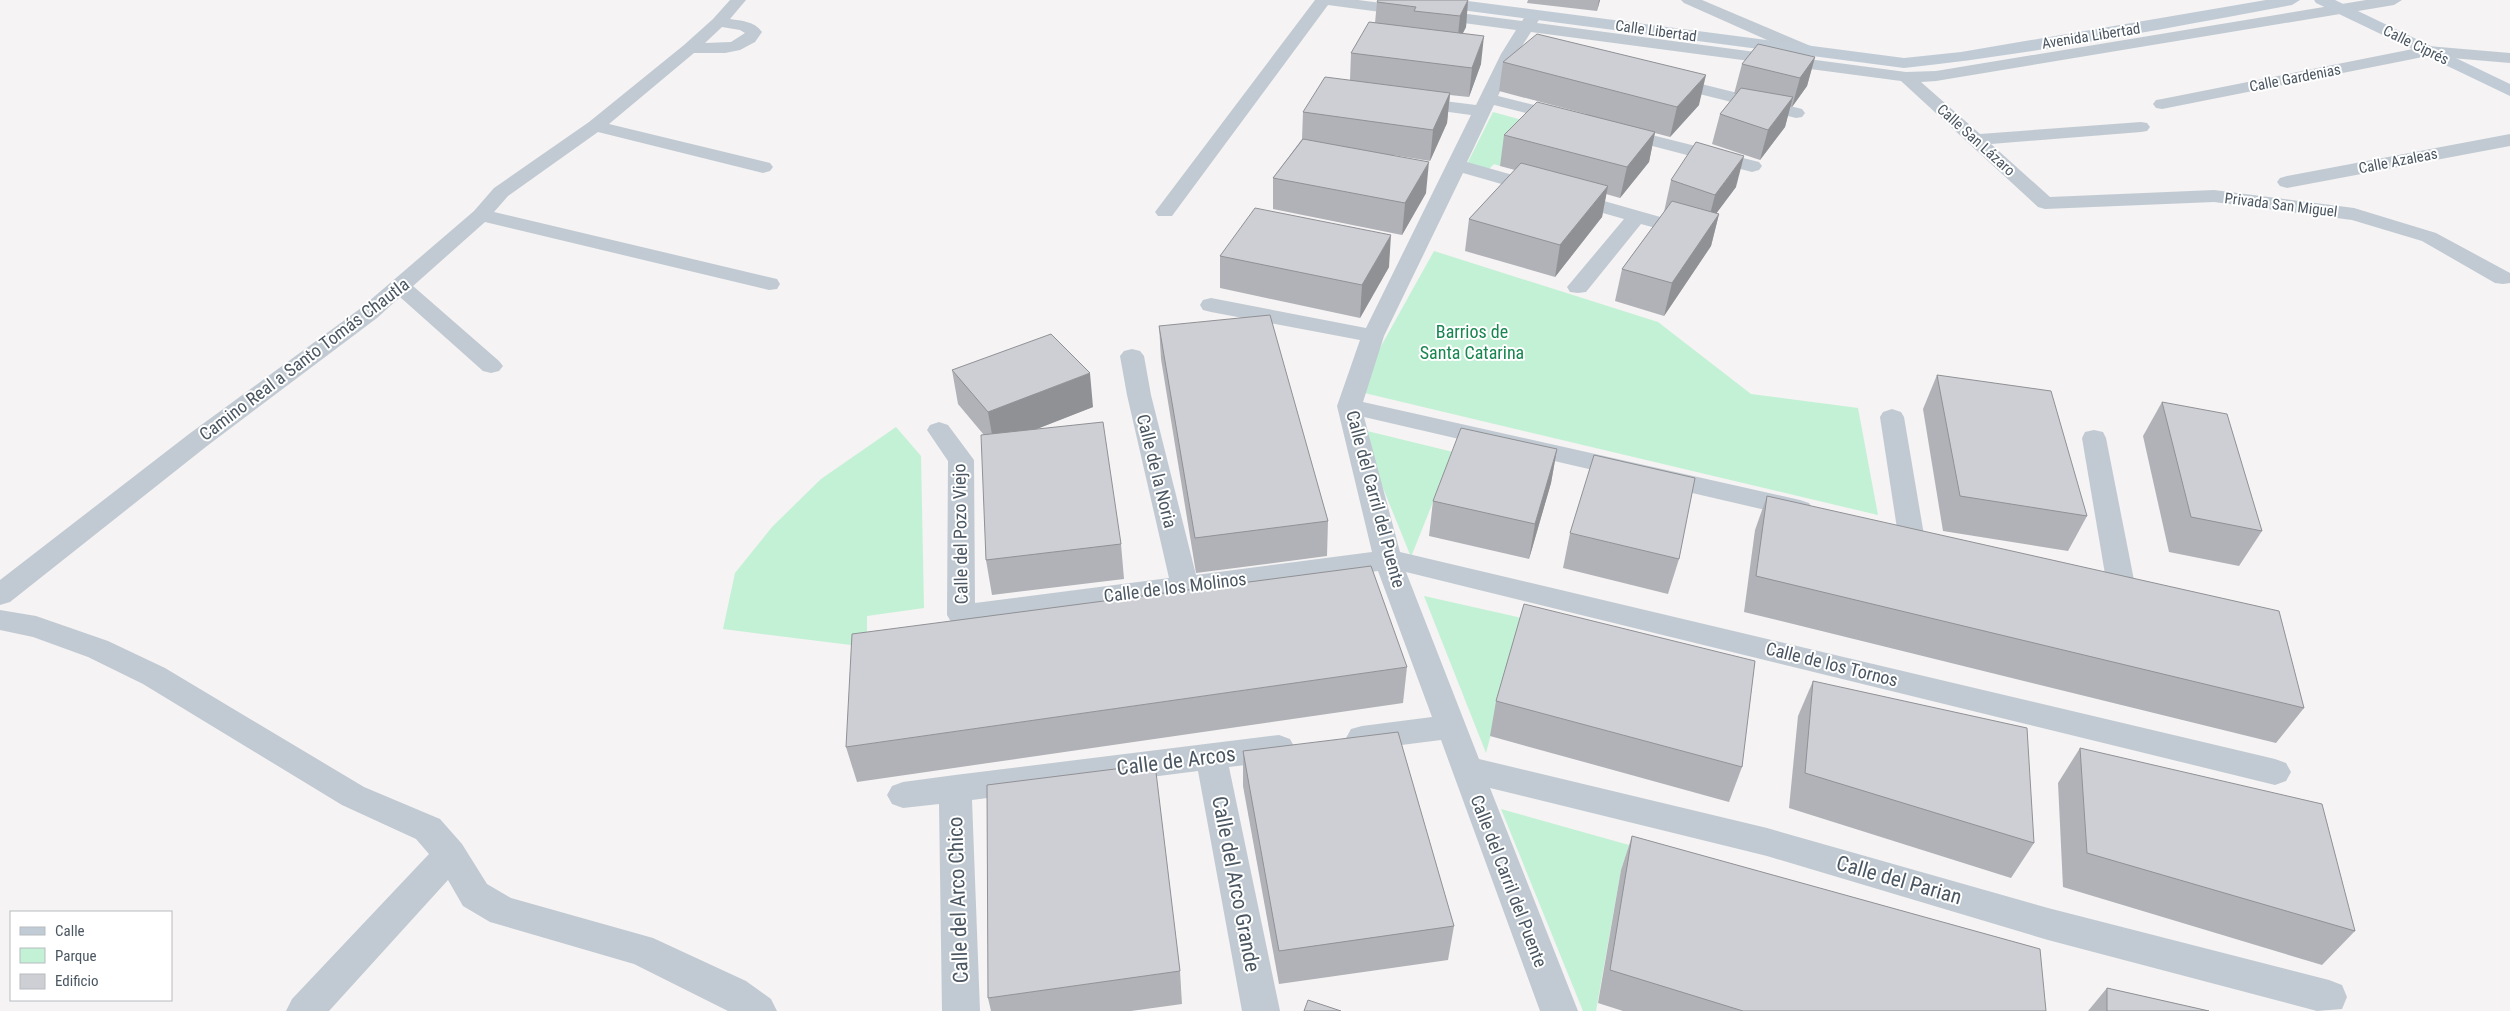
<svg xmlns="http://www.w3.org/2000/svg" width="2510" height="1011" font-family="'Roboto Condensed',sans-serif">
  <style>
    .green { fill: #c3f1d5 }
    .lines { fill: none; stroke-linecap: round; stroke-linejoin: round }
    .street { fill: #c1cad2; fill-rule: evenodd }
    .secondary { fill: #c1cbd6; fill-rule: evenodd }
    .wall { fill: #b0b2b7 }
    .shaded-wall { fill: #909195 }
    .building { fill: #cdcfd5; stroke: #909195 }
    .labels { text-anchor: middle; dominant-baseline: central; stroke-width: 4; stroke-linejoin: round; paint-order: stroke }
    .far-street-label { font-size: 15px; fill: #4a5661; stroke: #fff }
    .park-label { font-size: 18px; fill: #17864f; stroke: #fff }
    .street-label { font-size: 18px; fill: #4a5661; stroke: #fff }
    .near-street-label { font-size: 21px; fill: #4a5661; stroke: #fff }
  </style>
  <rect width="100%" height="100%" fill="#f5f3f3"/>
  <g class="green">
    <path d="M1493,112L1537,124L1532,132L1500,166L1494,164L1488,170L1467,164Z"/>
    <path d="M1434,251L1658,322L1751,394L1858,408L1878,515L1356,391Z"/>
    <path d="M896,427L921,456L924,608L867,616V647L723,629L735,573L772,527L821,479Z"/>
    <path d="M1359,429L1453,452L1411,557Z"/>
    <path d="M1424,596L1522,618L1486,753Z"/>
    <path d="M1501,809L1629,845L1621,870L1596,1011H1583Z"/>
  </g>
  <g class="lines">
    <g class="street">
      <path d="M730,0H746L730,19C742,21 754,21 762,32L755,42L740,50L725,53H694L609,124L770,163L773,167L770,171L763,173L598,132L508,196L494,212L777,279L780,284L777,289L769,290L485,222L413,286L499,361L503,366L499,371L491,373L483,371L400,297L377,318L207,446L10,602L0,605V580L189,434L361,308L474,211L494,188L589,122L684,45L713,19ZM722,27L740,30L745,33L731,42L705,43Z"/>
      <path d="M1315,0H1358L1522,21L1528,12L1534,10L1542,15L1537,23L1906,72L1936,71L2366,0H2402L2394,5L1936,81L1921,82L1980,134L2141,122L2147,123L2150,127L2147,131L2141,132L1991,144L2050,197L2214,190L2354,208L2436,233L2510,273V283L2503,284L2495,283L2422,241L2352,220L2214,202L2045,209L2038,207L1901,81L1531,32L1517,54L1498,96L1571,114L1574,118L1571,122L1565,123L1494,105L1467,162L1699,228L1702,232L1699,236L1692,238L1641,224L1586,292L1578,293L1570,292L1567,287L1624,219L1463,173L1384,336L1363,402L1800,500L1809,503L1813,509L1809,515L1800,518L1364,417L1400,552L2275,759L2286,763L2291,772L2286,781L2275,785L1406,572L1479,759L1767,828L2048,908L2329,980L2342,985L2347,997L2342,1009L2317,1011L2048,940L1767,856L1490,788L1578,1011H1540L1441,740L1362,750L1351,747L1346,738L1351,729L1362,726L1432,717L1378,571L961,625L951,622L947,615L948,461L927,430L930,425L939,422L948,425L974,460L975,603L1169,578L1127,395L1120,356L1124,351L1132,349L1140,351L1144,356L1151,395L1196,575L1372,552L1337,406L1360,340L1211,312L1203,310L1200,305L1203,300L1211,298L1366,328L1471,115L1412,107L1406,106L1403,102L1406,98L1412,97L1476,105L1501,54L1516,30L1328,5L1172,216H1158L1155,212L1158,208Z"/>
      <path d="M1681,0H1702L1813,47L1815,51L1813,55H1801L1684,3Z"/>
      <path d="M2428,46L2510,53V63L2428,56L2162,109L2156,108L2153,104L2156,100L2162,99Z"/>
      <path d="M1669,76L1802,109L1805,113L1802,117L1796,118L1663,85L1660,81L1663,77Z"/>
      <path d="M1620,127L1759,162L1762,166L1759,170L1752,172L1614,136L1611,132L1614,128Z"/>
      <path d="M2510,134V146L2287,188L2280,186L2277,182L2280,178L2287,176Z"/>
      <path d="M1892,409L1901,412L1904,417L1924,535L1921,542L1911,544L1901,542L1898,535L1880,417L1883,412Z"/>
      <path d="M2094,430L2103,432L2106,438L2134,580L2130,587L2120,590L2110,587L2106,580L2082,438L2085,432Z"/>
      <path d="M0,610L36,616L108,641L165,668L364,787L440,819L462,844L487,884L511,898L653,938L746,981L771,999L777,1011H728L634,964L490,922L463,906L448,880L329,1011H286L292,999L429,854L416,839L342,805L143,684L88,657L33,637L0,630Z"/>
      <path d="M1279,735L1290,739L1295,748L1290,757L1279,761L1229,767L1280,1011H1242L1198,771L972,800L980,1011H942L939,804L903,808L892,804L887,795L892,786L903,782L955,775Z"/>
    </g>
    <g class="secondary">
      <path d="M1415,0H1460L1904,58L1961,52L2266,0H2300L2292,5C2163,29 2034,54 1904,68L1423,5Z"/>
      <path d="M2314,0H2335L2510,84V96L2316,3Z"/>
    </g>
  </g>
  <g class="wall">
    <path d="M1468,0L1466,27L1463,33L1481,64L1469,97L1450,95L1447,123L1430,161L1393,155L1426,193L1402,235L1273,209V178L1302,139L1303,112L1350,80L1351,53L1375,23L1377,2Z"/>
    <path d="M1528,0H1600L1597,11L1527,3Z"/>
    <path d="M1815,57L1807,86L1792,107H1790L1785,127L1760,160L1712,144L1720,114L1736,94H1734L1742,64Z"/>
    <path d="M1503,62L1699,105L1670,137L1655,133L1649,162L1620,198L1606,194L1602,217L1555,277L1465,251L1469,219L1515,170L1500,166L1504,135L1586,114L1499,91Z"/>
    <path d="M1671,180L1736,187L1716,213L1719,214L1711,246L1664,316L1615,301L1622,269L1664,212Z"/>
    <path d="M1220,256L1389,267L1360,318L1220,288Z"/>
    <path d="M1159,326L1328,521L1327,556L1196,573L1161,359Z"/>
    <path d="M952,370L1093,407L1036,429L1121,544L1124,579L992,595L986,560L984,435L958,404Z"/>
    <path d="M1937,375L2087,516L2068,551L1943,531L1923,409Z"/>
    <path d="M2162,402L2262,531L2239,566L2169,552L2143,436Z"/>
    <path d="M1557,449L1551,483L1529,559L1429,536L1433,501Z"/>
    <path d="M1767,496L2304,708L2276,743L1744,612L1755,530Z"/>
    <path d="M1570,533L1679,559L1668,594L1563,568Z"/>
    <path d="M1407,667L1403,703L857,782L846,747Z"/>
    <path d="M1813,681L2034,843L2011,878L1789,808L1798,716Z"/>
    <path d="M1496,701L1742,767L1729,802L1490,736Z"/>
    <path d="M2080,748L2355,931L2322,965L2063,887L2058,783Z"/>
    <path d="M1243,751L1454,926L1448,960L1279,984L1243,786Z"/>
    <path d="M1632,836L2046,1011H1623L1598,1003L1621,870Z"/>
    <path d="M1180,971L1182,1004L1131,1011H991L988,998Z"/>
    <path d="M2107,988L2209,1011H2088Z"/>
  </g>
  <g class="shaded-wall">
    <path d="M1468,0L1466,27L1457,44L1460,16Z"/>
    <path d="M1599,0H1600L1597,11Z"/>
    <path d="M1484,36L1481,64L1469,97L1472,68Z"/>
    <path d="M1815,57L1807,86L1792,107L1800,78Z"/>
    <path d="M1706,75L1699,105L1670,137L1677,107Z"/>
    <path d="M1450,93L1447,123L1430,161L1433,130Z"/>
    <path d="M1793,97L1785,127L1760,160L1768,130Z"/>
    <path d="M1655,132L1649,162L1620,198L1627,167Z"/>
    <path d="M1744,156L1736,187L1707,226L1715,195Z"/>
    <path d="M1429,162L1426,193L1402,235L1405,203Z"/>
    <path d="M1608,186L1602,217L1555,277L1560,245Z"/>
    <path d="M1719,214L1711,246L1664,316L1672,283Z"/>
    <path d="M1391,235L1389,267L1360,318L1362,285Z"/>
    <path d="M1090,373L1093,407L994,446L988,412Z"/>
    <path d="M1557,449L1551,483L1529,559L1535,524Z"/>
  </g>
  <g class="building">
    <path d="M1378,0H1468L1460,16L1414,11L1416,7L1377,2Z"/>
    <path d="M1369,22L1484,36L1472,68L1351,53Z"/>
    <path d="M1537,34L1706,75L1677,107L1503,62Z"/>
    <path d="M1758,44L1815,57L1800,78L1742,64Z"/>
    <path d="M1325,77L1450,93L1433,130L1303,112Z"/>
    <path d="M1741,88L1793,97L1768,130L1720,114Z"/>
    <path d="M1537,102L1655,132L1627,167L1504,135Z"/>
    <path d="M1303,139L1429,162L1405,203L1273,178Z"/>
    <path d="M1696,142L1744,156L1715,195L1671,180Z"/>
    <path d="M1521,163L1608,186L1560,245L1469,219Z"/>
    <path d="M1672,201L1719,214L1672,283L1622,269Z"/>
    <path d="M1255,208L1391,235L1362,285L1220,256Z"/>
    <path d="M1270,315L1328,521L1195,538L1159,326Z"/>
    <path d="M1051,334L1090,373L988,412L952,370Z"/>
    <path d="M1937,375L2051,391L2087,516L1960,496Z"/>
    <path d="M2162,402L2227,414L2262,531L2191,517Z"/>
    <path d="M1103,422L1121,544L986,560L981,435Z"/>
    <path d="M1461,428L1557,449L1535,524L1433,501Z"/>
    <path d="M1594,455L1695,478L1679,559L1570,533Z"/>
    <path d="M1767,496L2279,611L2304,708L1756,576Z"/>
    <path d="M1371,566L1407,667L846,747L852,634Z"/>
    <path d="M1524,604L1755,661L1742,767L1496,701Z"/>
    <path d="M1813,681L2027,728L2034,843L1805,773Z"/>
    <path d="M1398,732L1454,926L1279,951L1243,751Z"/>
    <path d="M2080,748L2322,804L2355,931L2087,853Z"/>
    <path d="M1155,764L1180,971L988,998L987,785Z"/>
    <path d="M1632,836L2040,949L2046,1011H1743L1610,970Z"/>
    <path d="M2107,988L2209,1011H2107Z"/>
    <path d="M1308,1000L1341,1011H1304Z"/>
  </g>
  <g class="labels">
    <g class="far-street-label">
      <text transform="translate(1656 31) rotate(8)">Calle Libertad</text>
      <text transform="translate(2091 36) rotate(-9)">Avenida Libertad</text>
      <text transform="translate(2416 45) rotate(26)">Calle Ciprés</text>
      <text transform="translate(2295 78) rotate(-11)">Calle Gardenias</text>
      <text transform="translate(1976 140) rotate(42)">Calle San Lázaro</text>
      <text transform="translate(2398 161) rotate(-11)">Calle Azaleas</text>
      <text transform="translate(2281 205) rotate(7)">Privada San Miguel</text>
    </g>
    <g class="park-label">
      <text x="1472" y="331">Barrios de<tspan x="1472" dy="21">Santa Catarina</tspan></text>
    </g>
    <g class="street-label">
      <text transform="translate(304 359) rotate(-37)">Camino Real a Santo Tomás Chautla</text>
      <text transform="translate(1157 471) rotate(76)">Calle de la Noria</text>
      <text transform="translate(1376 499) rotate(75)">Calle del Carril del Puente</text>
      <text transform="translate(960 534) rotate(-91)">Calle del Pozo Viejo</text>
      <text transform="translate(1175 587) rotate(-7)">Calle de los Molinos</text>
      <text transform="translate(1832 664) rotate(14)">Calle de los Tornos</text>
      <text transform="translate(1509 881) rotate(69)">Calle del Carril del Puente</text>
    </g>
    <g class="near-street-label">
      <text transform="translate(1176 761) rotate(-7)">Calle de Arcos</text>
      <text transform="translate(1899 880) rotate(16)">Calle del Parian</text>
      <text transform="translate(1236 884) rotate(79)">Calle del Arco Grande</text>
      <text transform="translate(958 900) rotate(-92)">Calle del Arco Chico</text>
    </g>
  </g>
  <rect x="10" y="911" width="162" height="90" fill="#ffffff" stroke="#b7bbc0"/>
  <rect x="20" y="927" width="25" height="8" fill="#c1cbd6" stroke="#b7bbc0"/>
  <text x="55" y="936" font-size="15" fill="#4a5661">Calle</text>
  <rect x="20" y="948" width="25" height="15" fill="#c3f1d5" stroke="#b7bbc0"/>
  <text x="55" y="961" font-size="15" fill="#4a5661">Parque</text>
  <rect x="20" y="974" width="25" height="15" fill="#cdcfd5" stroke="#b7bbc0"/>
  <text x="55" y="986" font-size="15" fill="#4a5661">Edificio</text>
</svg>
